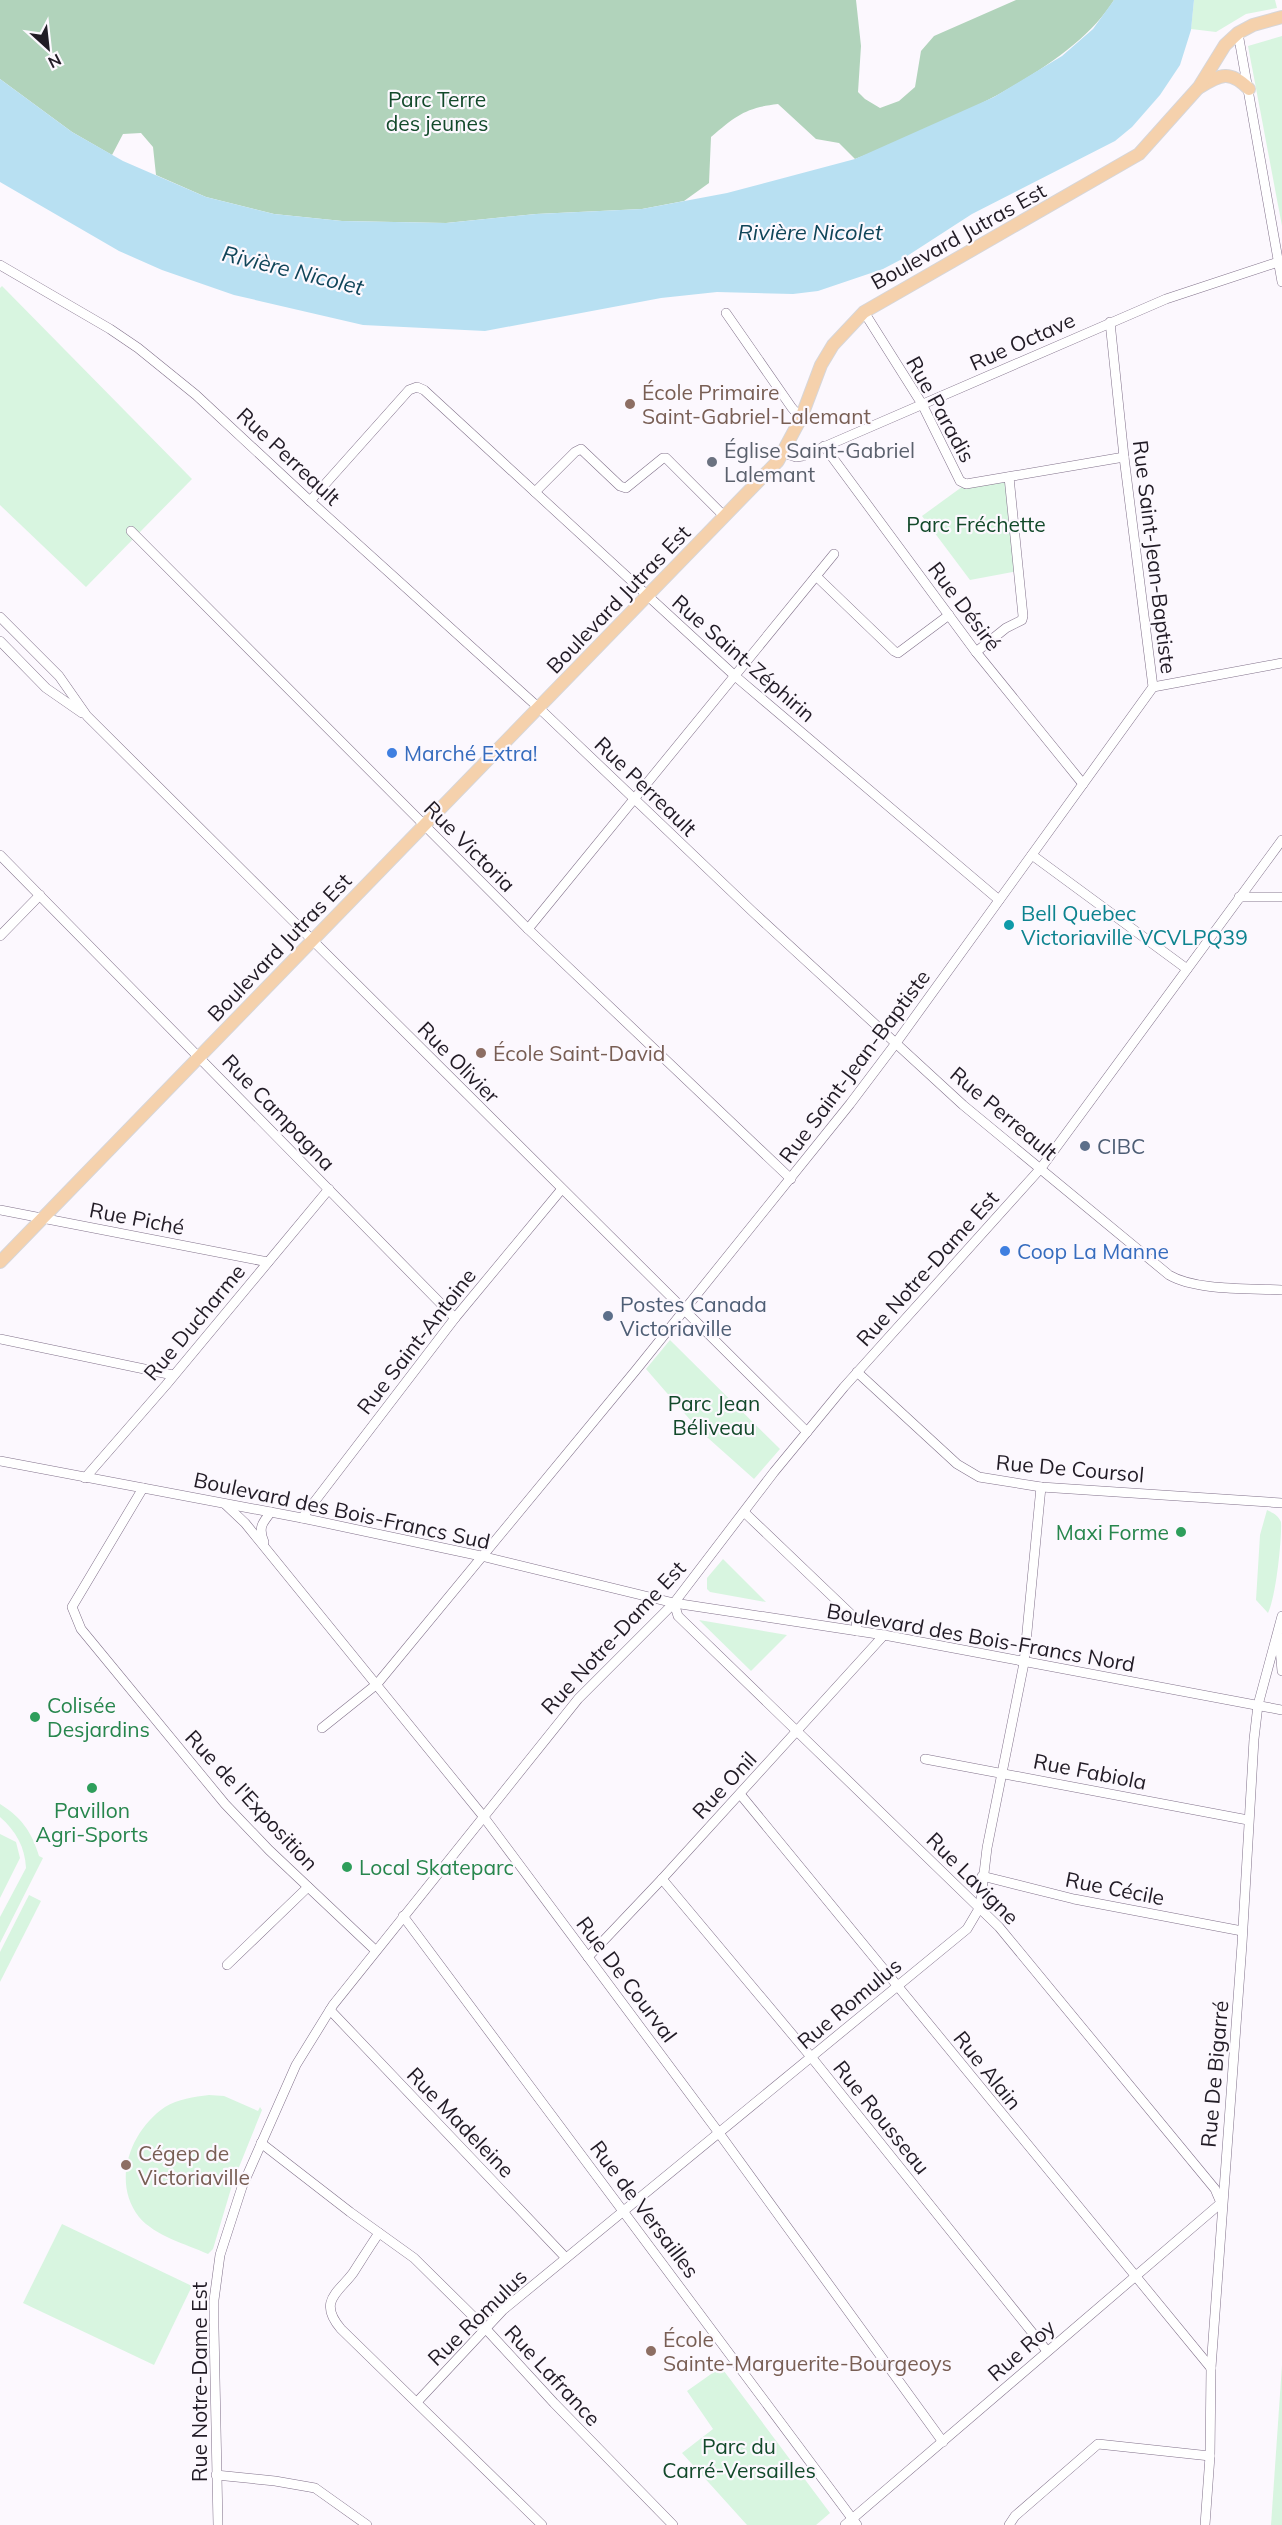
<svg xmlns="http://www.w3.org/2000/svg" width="1282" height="2525" font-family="Mulish,sans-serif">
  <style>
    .green { fill: #d8f5e0 }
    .forest { fill: #b1d3bb }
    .water { fill: #b8e0f2 }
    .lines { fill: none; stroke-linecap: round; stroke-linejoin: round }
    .minor-casing { stroke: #81718a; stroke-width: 10 }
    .major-casing { stroke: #d7d6d8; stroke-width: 14 }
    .minor { stroke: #fff; stroke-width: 9 }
    .major { stroke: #f5d1ac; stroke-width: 12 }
    .education-dot { fill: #8d6e63; stroke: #fcf8fe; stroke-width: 2 }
    .worship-dot { fill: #6b7280; stroke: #fcf8fe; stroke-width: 2 }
    .shop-dot { fill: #3f7fe0; stroke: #fcf8fe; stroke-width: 2 }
    .culture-dot { fill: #0f9aa8; stroke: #fcf8fe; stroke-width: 2 }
    .service-dot { fill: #5c6f8a; stroke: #fcf8fe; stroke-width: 2 }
    .leisure-dot { fill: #2e9e5b; stroke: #fcf8fe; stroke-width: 2 }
    .labels { text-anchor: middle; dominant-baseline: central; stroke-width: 4.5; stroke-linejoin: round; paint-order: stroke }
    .park-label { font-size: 21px; fill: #12492a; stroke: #fcf8fe }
    .street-label { font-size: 21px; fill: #211b25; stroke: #fcf8fe }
    .education-label { font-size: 21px; fill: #785e54; stroke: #fcf8fe; text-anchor: start }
    .worship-label { font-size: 21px; fill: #5b616d; stroke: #fcf8fe; text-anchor: start }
    .shop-label { font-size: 21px; fill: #366cbe; stroke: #fcf8fe; text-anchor: start }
    .culture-label { font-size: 21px; fill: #0d838f; stroke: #fcf8fe; text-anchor: start }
    .service-label { font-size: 21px; fill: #4e5e75; stroke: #fcf8fe; text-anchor: start }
    .leisure-label { font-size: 21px; fill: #27864d; stroke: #fcf8fe; text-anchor: start }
    .water-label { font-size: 22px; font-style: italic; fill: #104559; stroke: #fcf8fe }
  </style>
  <rect width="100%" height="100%" fill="#fcf8fe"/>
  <g class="green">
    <path d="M1194,0H1275L1277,8L1246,14L1216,32L1191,29Z"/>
    <path d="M1282,36V226L1248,46Z"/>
    <path d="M2,286L192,479L86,587L0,505V288Z"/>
    <path d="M1009,477L1018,571L970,580L922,516L966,484Z"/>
    <path d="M670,1340L780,1449L754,1479L699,1430L646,1369Z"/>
    <path d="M1267,1510C1273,1513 1278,1515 1281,1522C1282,1538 1276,1597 1268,1613L1256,1600L1260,1535Z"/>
    <path d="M723,1559L766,1602L710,1592L707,1589V1578Z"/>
    <path d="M699,1620L787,1635L751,1671Z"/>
    <path d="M0,1804C21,1817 32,1832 39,1856L43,1858L0,1943V1917L26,1868C25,1847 16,1831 0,1817Z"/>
    <path d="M0,1834L16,1842L20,1858L0,1898Z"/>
    <path d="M29,1895L41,1901L0,1982V1952Z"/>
    <path d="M209,2095L224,2096L258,2111L260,2107L262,2110L233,2182L213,2249L208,2254C186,2244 155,2236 139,2217C111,2181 131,2130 165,2107C178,2099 194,2097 209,2095Z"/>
    <path d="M62,2224L192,2286L154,2365L23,2303Z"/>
    <path d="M1282,2365V2525H1271Z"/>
    <path d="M721,2367L830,2513L816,2525H747L682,2453L713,2429L687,2391Z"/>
  </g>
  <path class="forest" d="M0,0H856L861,46L858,92L865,99L880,108L899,101L915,87L921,51L934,36L1016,0H1114C1070,72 932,129 855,159L839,143L816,139L778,104C745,108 737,115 711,137L709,183L684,201L642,209L536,214L446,223L342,221L274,214L206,197L156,175L153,147L141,133L123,134L112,155L72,132L0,79Z"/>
  <path class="water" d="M1114,0H1194L1191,30L1180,65L1160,95L1132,127L1115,141L972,214L904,258L883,269L818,291L793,294L717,292L661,298L485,331L363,325L234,295L162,270L119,251L0,182V79L72,132L123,161L206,197L274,214L342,221L446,223L536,214L642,209L727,193L855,159L994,97L1062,56L1093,29Z"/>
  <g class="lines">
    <g class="minor-casing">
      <g id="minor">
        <path d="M1238,33L1282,282"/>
        <path d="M0,265L110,329L138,348L196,395L310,501L539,708L753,912L963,1105L1169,1275C1196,1291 1250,1288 1282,1290"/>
        <path d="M864,312L922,404L960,481L966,484L1124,457"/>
        <path d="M726,313L792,408L801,418"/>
        <path d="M824,446L976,652L1083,784"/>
        <path d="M784,453L796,457L803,456L1166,299L1278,262"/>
        <path d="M535,492L575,452L581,449L620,486L626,488L663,458H666L725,517"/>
        <path d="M310,501L409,390L417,387L424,390L735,676L999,900"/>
        <path d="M131,531L528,929L791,1179"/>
        <path d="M816,576L894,651L898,653L949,615"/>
        <path d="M0,617L59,676L87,716L807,1432"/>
        <path d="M0,641L46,688L82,713"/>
        <path d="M976,652L1006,628L1022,620L1023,616L1009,477"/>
        <path d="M1153,687L1282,663"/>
        <path d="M0,855L455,1318"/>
        <path d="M1032,855L1187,969"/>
        <path d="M1239,897H1282"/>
        <path d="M528,929L834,554"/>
        <path d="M0,936L40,895"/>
        <path d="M0,1210L268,1262"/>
        <path d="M0,1339L173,1375"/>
        <path d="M857,1372L957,1464L979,1477L1041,1487L1282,1503"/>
        <path d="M0,1461L302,1518L481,1556L674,1603L884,1635L1282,1710"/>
        <path d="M85,1478L166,1385L329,1189"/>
        <path d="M143,1488L72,1607L81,1629L225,1804L269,1850L375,1950"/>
        <path d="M225,1504L245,1523L483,1816L719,2133L943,2442"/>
        <path d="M744,1512L856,1619L857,1631"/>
        <path d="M302,1518L455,1318L561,1190"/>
        <path d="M264,1542C258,1528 262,1523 271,1512"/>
        <path d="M674,1603L678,1616L999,1927L1215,2189L1221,2203L845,2525"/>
        <path d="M1279,1637L1282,1671"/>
        <path d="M322,1728L377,1684L636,1370L850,1104L896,1043L1153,687L1124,457L1110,322"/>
        <path d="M925,1759L1248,1820"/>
        <path d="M740,1794L1211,2368"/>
        <path d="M982,1876L1074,1899L1242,1931"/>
        <path d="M662,1879L812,2058L1047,2351"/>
        <path d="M403,1916L857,2525"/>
        <path d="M588,1957L662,1879L884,1635"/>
        <path d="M227,1965L308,1887"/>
        <path d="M330,2010L566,2258"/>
        <path d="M261,2143L350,2212L414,2258L486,2329L554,2403L673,2525"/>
        <path d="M379,2233C370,2246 362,2259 353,2273C339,2292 317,2301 341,2329L542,2525"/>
        <path d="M417,2402L503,2310L967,1929L980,1907L987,1848L1024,1663L1041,1487"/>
        <path d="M216,2475L275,2481L315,2488L367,2525"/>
        <path d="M218,2525L214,2328V2300L220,2255L242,2187L296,2065L333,2005L578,1699L674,1603L774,1472L844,1387L1041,1168L1282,840"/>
        <path d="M1009,2525L1015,2516L1098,2444L1210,2456"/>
        <path d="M1205,2525L1210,2456L1211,2368L1242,1944L1254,1739L1258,1705L1282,1616"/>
      </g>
    </g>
    <g class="major-casing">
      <g id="major">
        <path d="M1200,87C1221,74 1230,70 1249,89"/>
        <path d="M0,1262L778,461L801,418L821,365L833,345L864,312L1139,154L1199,87L1225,45L1238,33L1253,25L1282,17"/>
      </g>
    </g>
    <use href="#minor" class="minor"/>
    <use href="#major" class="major"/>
  </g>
  <g class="education-dot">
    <circle cx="630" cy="404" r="6"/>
    <circle cx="481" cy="1053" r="6"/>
    <circle cx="126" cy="2165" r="6"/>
    <circle cx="651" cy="2351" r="6"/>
  </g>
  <circle class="worship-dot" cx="712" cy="462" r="6"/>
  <g class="shop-dot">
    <circle cx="392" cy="753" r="6"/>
    <circle cx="1005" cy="1251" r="6"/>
  </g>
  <circle class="culture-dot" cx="1009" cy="925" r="6"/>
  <g class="service-dot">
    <circle cx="1085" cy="1146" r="6"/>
    <circle cx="608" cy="1316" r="6"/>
  </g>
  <g class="leisure-dot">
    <circle cx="1181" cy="1532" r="6"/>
    <circle cx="35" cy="1717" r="6"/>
    <circle cx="92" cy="1788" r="6"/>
    <circle cx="347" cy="1867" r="6"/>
  </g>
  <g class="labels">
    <g class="park-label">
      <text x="437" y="99">Parc Terre<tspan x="437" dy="24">des jeunes</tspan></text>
      <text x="976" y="524">Parc Fréchette</text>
      <text x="714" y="1403">Parc Jean<tspan x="714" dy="24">Béliveau</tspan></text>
      <text x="739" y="2446">Parc du<tspan x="739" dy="24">Carré-Versailles</tspan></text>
    </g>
    <g class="street-label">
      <text transform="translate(958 236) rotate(-29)">Boulevard Jutras Est</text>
      <text transform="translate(1022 341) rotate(-24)">Rue Octave</text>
      <text transform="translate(941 409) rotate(61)">Rue Paradis</text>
      <text transform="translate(289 456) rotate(43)">Rue Perreault</text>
      <text transform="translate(1155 557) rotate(83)">Rue Saint-Jean-Baptiste</text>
      <text transform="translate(618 599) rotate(-46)">Boulevard Jutras Est</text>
      <text transform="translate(965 606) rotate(53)">Rue Désiré</text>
      <text transform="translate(744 658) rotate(41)">Rue Saint-Zéphirin</text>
      <text transform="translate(646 786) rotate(44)">Rue Perreault</text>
      <text transform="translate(470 846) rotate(45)">Rue Victoria</text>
      <text transform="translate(279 947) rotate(-46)">Boulevard Jutras Est</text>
      <text transform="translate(459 1062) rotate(45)">Rue Olivier</text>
      <text transform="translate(854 1066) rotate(-53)">Rue Saint-Jean-Baptiste</text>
      <text transform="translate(279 1112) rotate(46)">Rue Campagna</text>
      <text transform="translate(1004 1113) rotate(40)">Rue Perreault</text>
      <text transform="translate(137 1218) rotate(11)">Rue Piché</text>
      <text transform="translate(927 1268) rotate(-48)">Rue Notre-Dame Est</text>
      <text transform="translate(194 1322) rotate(-50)">Rue Ducharme</text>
      <text transform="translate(416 1341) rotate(-52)">Rue Saint-Antoine</text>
      <text transform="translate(1070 1468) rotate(5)">Rue De Coursol</text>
      <text transform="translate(342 1510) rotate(12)">Boulevard des Bois-Francs Sud</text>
      <text transform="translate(613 1637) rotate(-47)">Rue Notre-Dame Est</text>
      <text transform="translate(981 1637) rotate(10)">Boulevard des Bois-Francs Nord</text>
      <text transform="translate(1090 1771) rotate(11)">Rue Fabiola</text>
      <text transform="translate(724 1785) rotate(-47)">Rue Onil</text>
      <text transform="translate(252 1800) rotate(47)">Rue de l'Exposition</text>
      <text transform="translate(973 1878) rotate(45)">Rue Lavigne</text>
      <text transform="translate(1115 1888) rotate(11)">Rue Cécile</text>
      <text transform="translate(627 1979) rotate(53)">Rue De Courval</text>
      <text transform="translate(849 2003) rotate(-40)">Rue Romulus</text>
      <text transform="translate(988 2070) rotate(51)">Rue Alain</text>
      <text transform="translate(1214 2074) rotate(-85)">Rue De Bigarré</text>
      <text transform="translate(882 2117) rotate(51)">Rue Rousseau</text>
      <text transform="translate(461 2122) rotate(46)">Rue Madeleine</text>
      <text transform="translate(645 2209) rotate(53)">Rue de Versailles</text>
      <text transform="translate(477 2317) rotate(-44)">Rue Romulus</text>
      <text transform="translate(1021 2350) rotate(-41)">Rue Roy</text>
      <text transform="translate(553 2375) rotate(47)">Rue Lafrance</text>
      <text transform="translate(199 2382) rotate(-90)">Rue Notre-Dame Est</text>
    </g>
    <g class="education-label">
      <text x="642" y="392">École Primaire<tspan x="642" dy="24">Saint-Gabriel-Lalemant</tspan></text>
      <text x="493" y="1053">École Saint-David</text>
      <text x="138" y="2153">Cégep de<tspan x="138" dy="24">Victoriaville</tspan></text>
      <text x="663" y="2339">École<tspan x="663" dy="24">Sainte-Marguerite-Bourgeoys</tspan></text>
    </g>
    <g class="worship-label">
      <text x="724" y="450">Église Saint-Gabriel<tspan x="724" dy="24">Lalemant</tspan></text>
    </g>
    <g class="shop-label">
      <text x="404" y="753">Marché Extra!</text>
      <text x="1017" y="1251">Coop La Manne</text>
    </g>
    <g class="culture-label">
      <text x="1021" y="913">Bell Quebec<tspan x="1021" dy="24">Victoriaville VCVLPQ39</tspan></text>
    </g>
    <g class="service-label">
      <text x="1097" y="1146">CIBC</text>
      <text x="620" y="1304">Postes Canada<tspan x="620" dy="24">Victoriaville</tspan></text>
    </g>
    <g class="leisure-label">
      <text x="1169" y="1532" text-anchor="end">Maxi Forme</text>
      <text x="47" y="1705">Colisée<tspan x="47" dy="24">Desjardins</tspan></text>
      <text x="92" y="1810" text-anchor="middle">Pavillon<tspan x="92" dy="24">Agri-Sports</tspan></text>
      <text x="359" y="1867">Local Skateparc</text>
    </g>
    <g class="water-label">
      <text x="810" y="232">Rivière Nicolet</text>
      <text transform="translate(293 270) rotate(14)">Rivière Nicolet</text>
    </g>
  </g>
  <g transform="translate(48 48) rotate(153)" stroke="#fcf8fe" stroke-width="4.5" paint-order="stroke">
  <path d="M0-4.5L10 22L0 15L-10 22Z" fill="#211b25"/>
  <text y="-9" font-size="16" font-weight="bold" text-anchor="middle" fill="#211b25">N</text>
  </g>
</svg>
